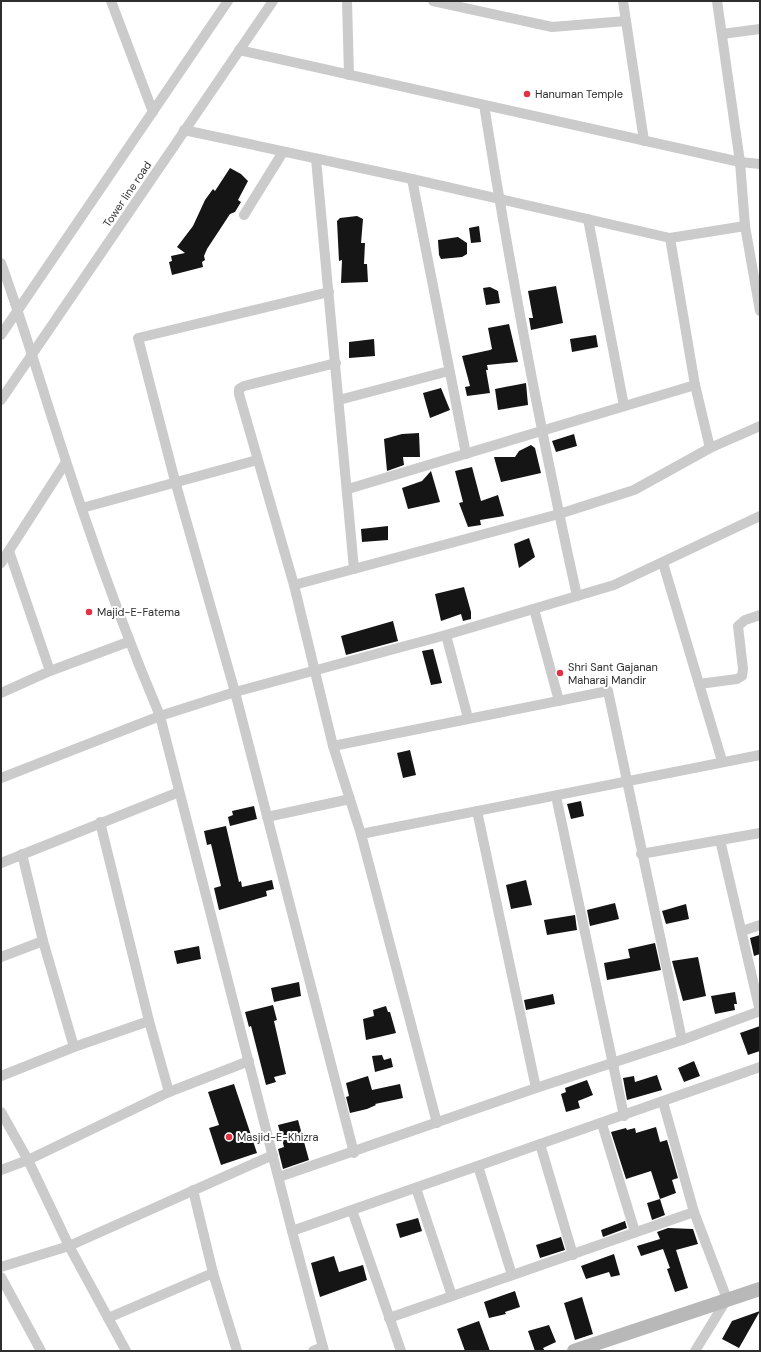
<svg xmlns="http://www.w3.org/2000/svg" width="761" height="1352" font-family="'DM Sans',sans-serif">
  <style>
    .building { fill: #151515 }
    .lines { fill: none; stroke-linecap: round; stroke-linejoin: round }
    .street { stroke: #cbcbcb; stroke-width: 10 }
    .secondary { stroke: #b8b8b8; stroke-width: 14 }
    .poi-dot { fill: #e23345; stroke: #fff; stroke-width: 1.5 }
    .labels { text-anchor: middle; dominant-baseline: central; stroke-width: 4; stroke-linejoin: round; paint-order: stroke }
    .poi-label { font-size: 11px; fill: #2e2e2e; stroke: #fff; text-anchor: start }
    .street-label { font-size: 11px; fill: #2e2e2e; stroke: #fff }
  </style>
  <rect width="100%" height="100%" fill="#fff"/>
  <g class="building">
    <path d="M230,168L241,174L248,181L238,200L241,202L235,212L230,214L207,249L204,256L205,260L202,262L203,267L172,275L169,262L172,261L171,256L185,253L177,247L193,226L205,200L213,189L215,191Z"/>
    <path d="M357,216L363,219L361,243H365L364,264H367L368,282L341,283L342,260L339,261L337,221L340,218Z"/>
    <path d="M479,226L481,242L471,243L469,228Z"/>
    <path d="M458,237L467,243V254L462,257L441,259L439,255L438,240Z"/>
    <path d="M556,286L563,323L531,330L529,318H533L528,291Z"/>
    <path d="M490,287L498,291L500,303L486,305L483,288Z"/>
    <path d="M509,324L518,362L487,365L488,370H486L490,393L467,396L465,387L470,386L462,356L490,350L492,349L488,328Z"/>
    <path d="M596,335L598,347L572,352L570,339Z"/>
    <path d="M374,339L375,356L349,358V342Z"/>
    <path d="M526,383L528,405L498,410L495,389Z"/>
    <path d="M441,388L450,410L430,418L423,393Z"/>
    <path d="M419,433L420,457H403L404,465L387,471L384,439L402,434Z"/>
    <path d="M574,434L577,446L556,452L552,441Z"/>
    <path d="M531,445L535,448L541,473L501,482L494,457H515L519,451Z"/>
    <path d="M472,467L481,501L498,495L504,516L480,520L481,525L468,527L459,503L463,502L455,471Z"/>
    <path d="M431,471L440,502L408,509L402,488L422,481Z"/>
    <path d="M388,526V540L362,542L361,529Z"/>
    <path d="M529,538L535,557L519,568L514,544Z"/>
    <path d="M464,587L471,612V619L463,621L461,614L441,621L435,594Z"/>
    <path d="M393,621L398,641L346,655L341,636Z"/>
    <path d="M433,649L442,683L431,685L422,651Z"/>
    <path d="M410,750L416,775L403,778L397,753Z"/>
    <path d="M581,801L584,816L571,819L567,804Z"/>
    <path d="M254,806L257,819L230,826L228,817L233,815L232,811Z"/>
    <path d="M226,826L239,882L241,881L242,887L272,880L274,889L266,891L267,896L219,910L214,888L221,886L211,844L207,845L204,831Z"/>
    <path d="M526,880L532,905L511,909L506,885Z"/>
    <path d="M615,903L619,919L590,926L587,910Z"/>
    <path d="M686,904L689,919L666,924L662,911Z"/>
    <path d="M575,915L577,930L547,935L544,920Z"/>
    <path d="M760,935V954L754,956L750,938Z"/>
    <path d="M655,943L661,970L607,980L604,963L630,958L628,949Z"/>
    <path d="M199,946L201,959L177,964L174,951Z"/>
    <path d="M698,957L706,996L683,1001L672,961Z"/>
    <path d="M299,982L301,996L274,1002L271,988Z"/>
    <path d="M735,992L737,1004H734L735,1010L715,1014L711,996Z"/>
    <path d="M553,994L555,1004L526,1010L524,1000Z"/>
    <path d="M273,1005L277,1020L274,1021L286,1074L274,1077L276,1082L266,1085L251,1026L249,1027L245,1012Z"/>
    <path d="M386,1006L388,1012H390L396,1033L366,1040L363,1019L374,1016L373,1010Z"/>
    <path d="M760,1026V1051L748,1055L740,1033Z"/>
    <path d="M382,1055L384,1060L391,1058L393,1067L375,1072L372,1056Z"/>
    <path d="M694,1061L700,1076L684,1082L678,1068Z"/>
    <path d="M657,1075L662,1090L627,1100L623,1078L634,1076L635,1082Z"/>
    <path d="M368,1076L372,1090L400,1084L403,1098L375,1104L376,1105L367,1109L350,1113L346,1097L349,1096L346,1083Z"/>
    <path d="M587,1080L593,1095L578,1101L580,1108L566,1112L561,1094L566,1092L565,1088Z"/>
    <path d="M234,1084L257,1153L221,1165L209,1128L219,1125L208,1092Z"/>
    <path d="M298,1120L309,1160L283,1169L278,1149L284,1147L278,1125Z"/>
    <path d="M656,1127L660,1142L667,1140L678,1178L672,1180L676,1193L660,1199L651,1171L626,1179L611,1132L626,1128L627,1130L635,1128L636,1133Z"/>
    <path d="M660,1199L665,1215L652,1220L647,1203Z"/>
    <path d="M418,1218L422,1231L400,1238L396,1224Z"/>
    <path d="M625,1221L627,1228L603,1237L601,1230Z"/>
    <path d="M668,1228L693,1229L698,1244L676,1250L688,1288L675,1292L667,1269L670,1268L663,1249L641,1256L637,1246L660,1239L657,1232Z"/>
    <path d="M561,1237L565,1250L540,1258L536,1245Z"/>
    <path d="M614,1254L620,1275L611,1277L609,1272L586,1279L581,1266Z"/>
    <path d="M334,1256L339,1272L363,1265L367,1280L320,1297L311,1263Z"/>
    <path d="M515,1291L520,1307L505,1312L506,1314L489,1318L484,1302Z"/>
    <path d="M582,1297L593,1334L575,1340L564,1303Z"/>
    <path d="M760,1311L739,1348L722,1339L732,1321Z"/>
    <path d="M479,1321L490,1351H465L457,1329Z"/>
    <path d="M549,1325L556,1342L543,1348L545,1351H535L528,1331Z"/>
  </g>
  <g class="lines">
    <g class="street">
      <path d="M111,1L153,112"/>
      <path d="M347,1L349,75"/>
      <path d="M433,1L552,27L626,21"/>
      <path d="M623,1L644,141"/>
      <path d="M717,1L740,162L745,226L760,311"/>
      <path d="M722,34L760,29"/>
      <path d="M239,50L740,162L760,164"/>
      <path d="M484,105C510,269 541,434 577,596"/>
      <path d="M184,130L412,179L670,238L745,226"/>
      <path d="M316,159L354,569"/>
      <path d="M412,179L466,454"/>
      <path d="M244,215L283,152"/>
      <path d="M588,219L624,406"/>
      <path d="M670,238L695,385L710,448"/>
      <path d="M1,263C25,329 44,395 66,461C94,548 125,633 160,716L292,1231L324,1351"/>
      <path d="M329,292L138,338L175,481L235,692L354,1153"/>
      <path d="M1,335L228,1"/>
      <path d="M336,363L244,386L239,389V394L294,585L333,746L361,834L437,1123"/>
      <path d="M1,400L273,1"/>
      <path d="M339,400L449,371"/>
      <path d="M348,489L695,385"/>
      <path d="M82,508L257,460"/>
      <path d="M9,551L50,671"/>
      <path d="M1,563L66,462"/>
      <path d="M663,563L722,761"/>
      <path d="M294,585L559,514L634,490L710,448L760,426"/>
      <path d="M534,609L559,701"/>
      <path d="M446,635L468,718"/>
      <path d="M699,684L737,679L742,676L743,669L738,626L745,620L760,615"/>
      <path d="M1,693L50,671L128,642"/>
      <path d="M333,746L608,691L682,1040"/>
      <path d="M1,778L160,716L235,692L446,635L614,585L760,516"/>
      <path d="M556,796L624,1116"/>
      <path d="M477,811L536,1088"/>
      <path d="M267,817L350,799"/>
      <path d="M100,822L149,1021L169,1092"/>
      <path d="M361,834L760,755"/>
      <path d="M720,840L760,1011"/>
      <path d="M22,854L43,941L74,1047"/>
      <path d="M641,854L760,833"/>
      <path d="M1,863L179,792"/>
      <path d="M742,931L760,925"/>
      <path d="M1,957L43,941"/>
      <path d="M1,1076L74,1047L149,1021"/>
      <path d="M663,1102L694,1212L727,1299L695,1351"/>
      <path d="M1,1112L28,1160L69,1246L126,1351"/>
      <path d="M602,1124L635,1232"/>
      <path d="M540,1144L573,1255"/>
      <path d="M478,1166L512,1275"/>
      <path d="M1,1170L28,1160L169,1092L249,1061"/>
      <path d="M279,1177L536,1088L682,1040L760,1011"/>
      <path d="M416,1188L452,1296"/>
      <path d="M193,1190L213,1273L237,1351"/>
      <path d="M352,1210L401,1351"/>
      <path d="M292,1231L760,1067"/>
      <path d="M1,1267L69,1246L273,1155"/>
      <path d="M1,1277L41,1351"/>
      <path d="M108,1318L213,1273"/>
      <path d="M389,1318L694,1212"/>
      <path d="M313,1351L323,1347"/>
    </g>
    <path class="secondary" d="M574,1351L760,1289"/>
  </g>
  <g class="poi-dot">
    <circle cx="527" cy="94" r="4"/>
    <circle cx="89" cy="612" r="4"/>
    <circle cx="560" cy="673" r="4"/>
    <circle cx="229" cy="1137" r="4"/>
  </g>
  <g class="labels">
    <g class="poi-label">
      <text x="535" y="94">Hanuman Temple</text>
      <text x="97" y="612">Majid-E-Fatema</text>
      <text x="568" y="667">Shri Sant Gajanan<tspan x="568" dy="13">Maharaj Mandir</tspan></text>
      <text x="237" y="1137">Masjid-E-Khizra</text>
    </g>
    <g class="street-label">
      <text transform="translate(127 194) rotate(-56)">Tower line road</text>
    </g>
  </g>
  <rect width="761" height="1352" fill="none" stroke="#2e2e2e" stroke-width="4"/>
</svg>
